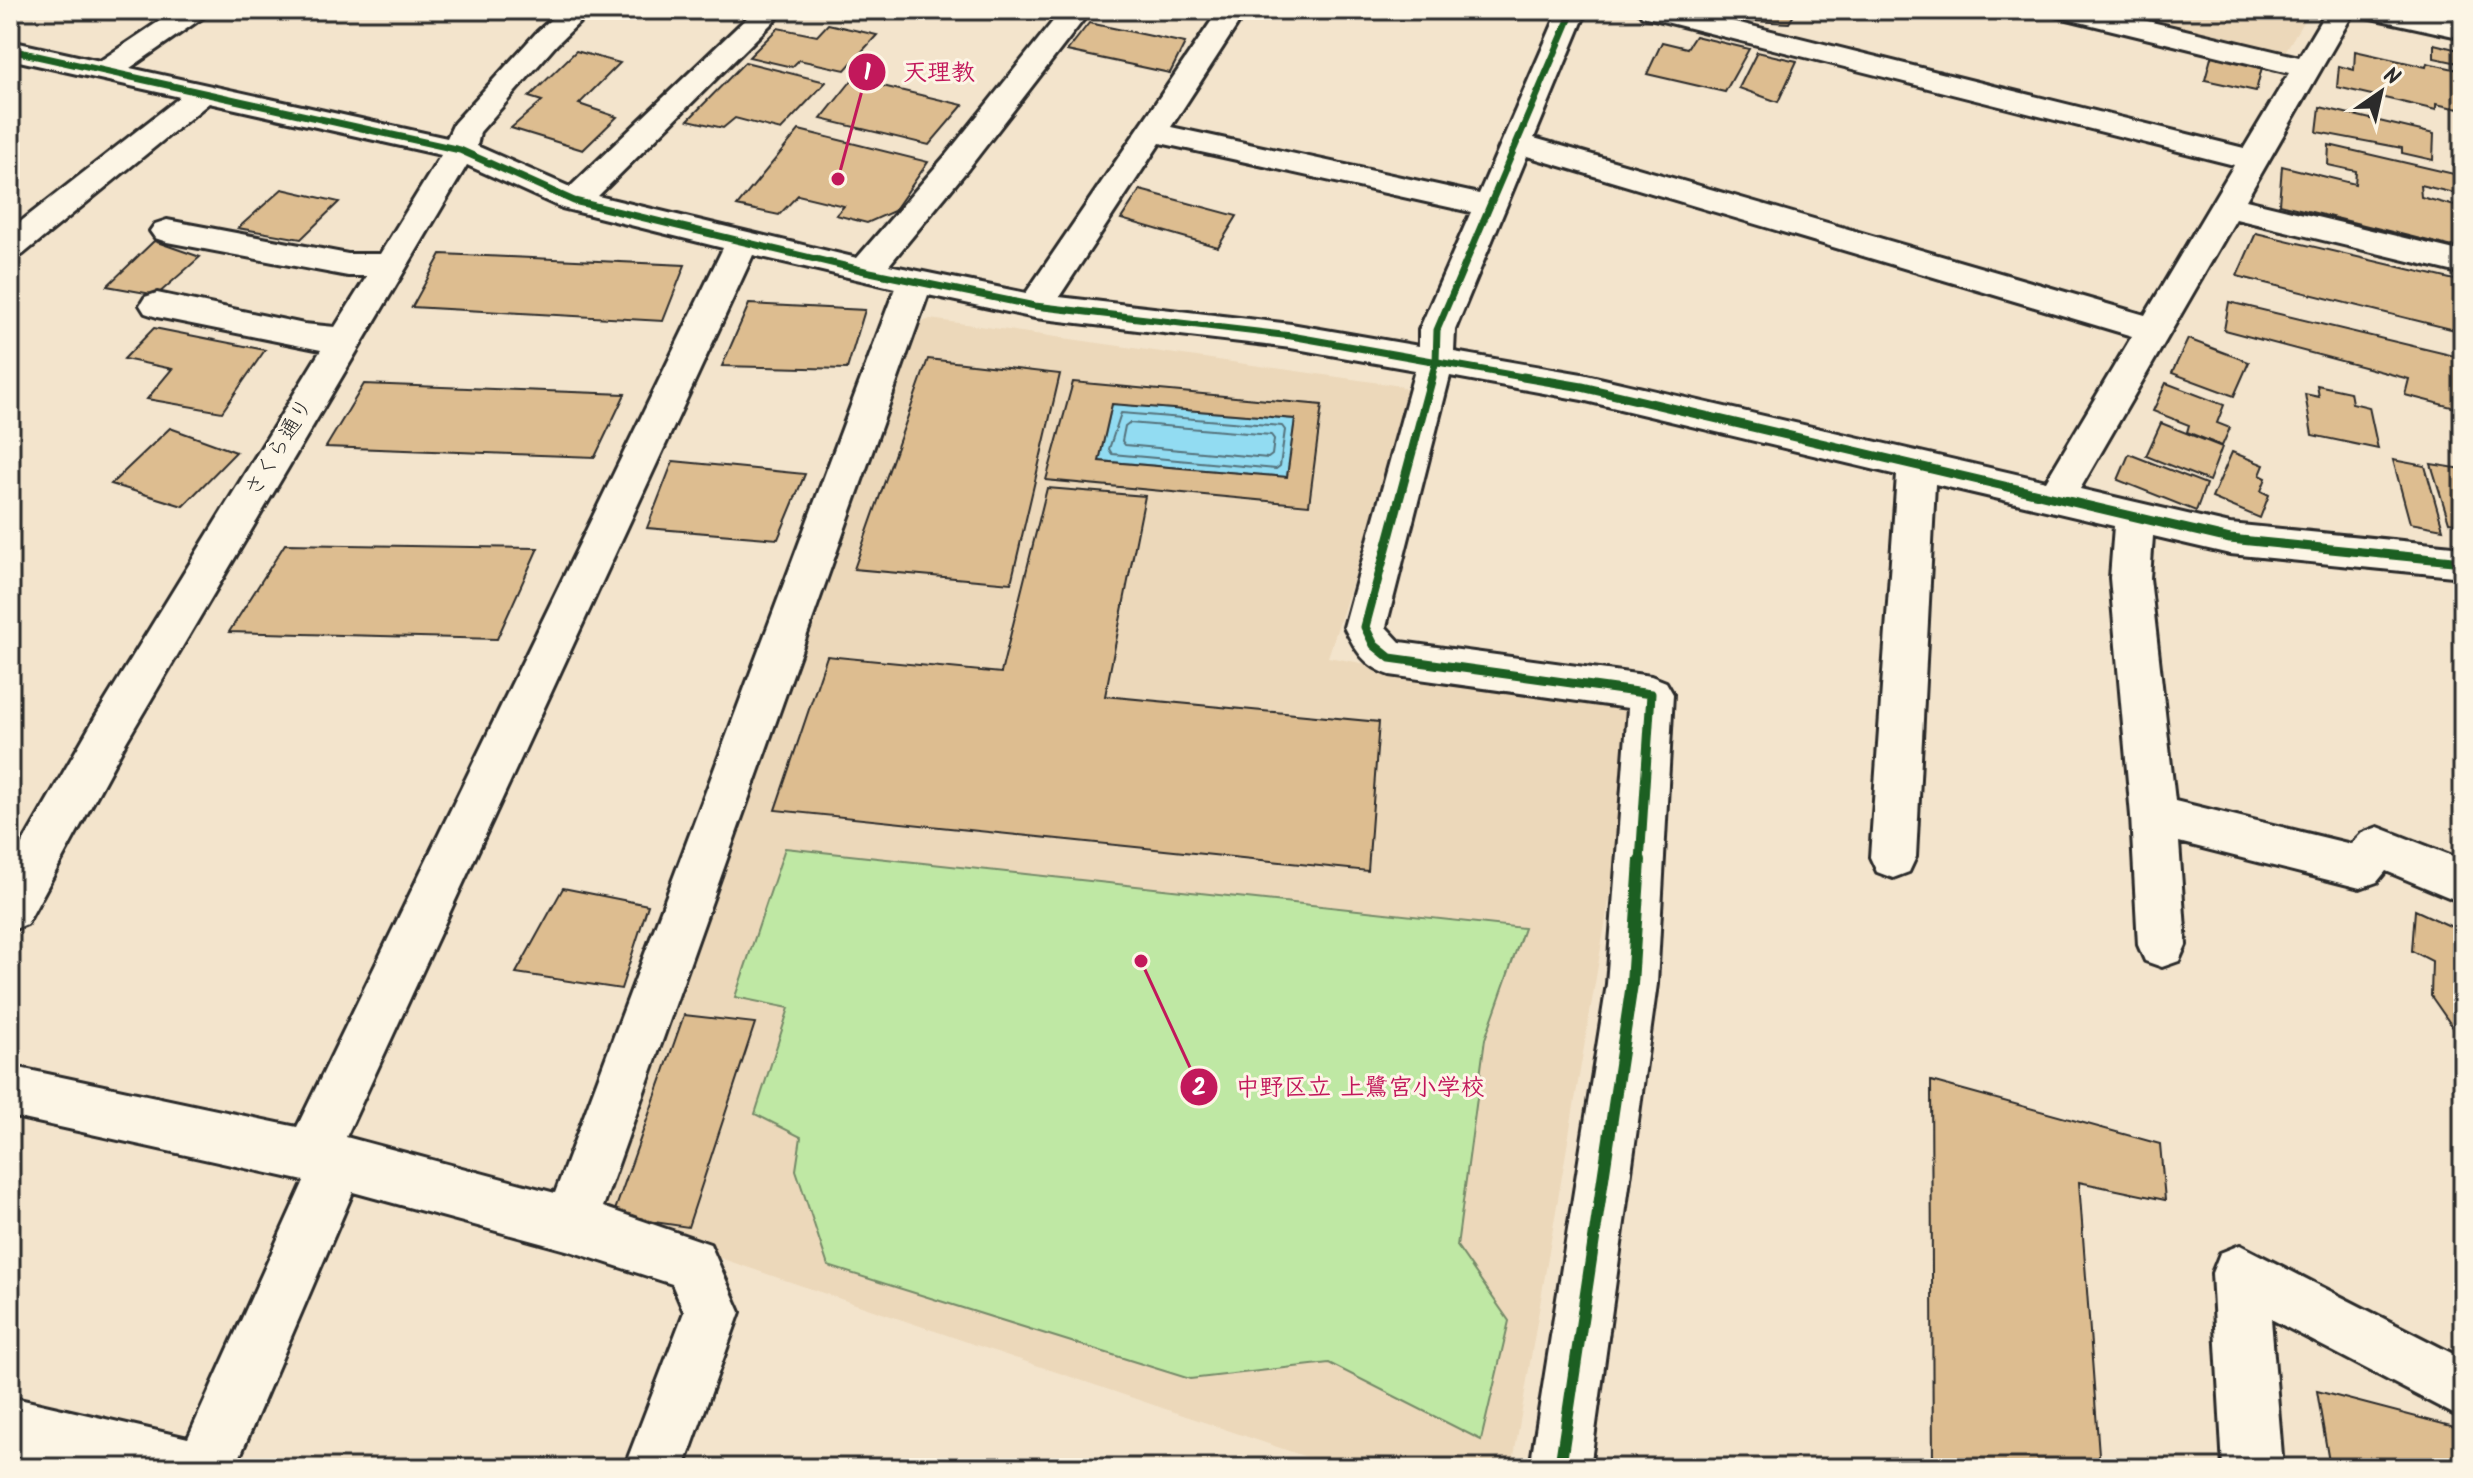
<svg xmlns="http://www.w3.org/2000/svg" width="2473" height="1478" font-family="Kalam,'Klee One',sans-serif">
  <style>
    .built { fill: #ecd8ba }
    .green { fill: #bfe8a4; stroke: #758a68; stroke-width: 2 }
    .water { fill: #92dcf2; stroke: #6995a2; stroke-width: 2 }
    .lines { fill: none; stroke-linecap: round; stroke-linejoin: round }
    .shore { stroke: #54727b; stroke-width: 2 }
    .building { fill: #ddbd90; stroke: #2b2b2b; stroke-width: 2; fill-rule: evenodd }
    .minor-casing { stroke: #2b2b2b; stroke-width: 6 }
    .minor { fill: #fcf5e5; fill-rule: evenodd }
    .cycleway-far2-casing { stroke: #fcf5e5; stroke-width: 11 }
    .cycleway-far1-casing { stroke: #fcf5e5; stroke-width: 14 }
    .cycleway-casing { stroke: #fcf5e5; stroke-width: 17 }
    .cycleway-far2 { stroke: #1b5e20; stroke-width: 7 }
    .cycleway-far1 { stroke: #1b5e20; stroke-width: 9 }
    .cycleway { stroke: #1b5e20; stroke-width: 12 }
    .labels { text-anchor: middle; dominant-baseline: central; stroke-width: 6; stroke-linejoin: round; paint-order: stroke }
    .street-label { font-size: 22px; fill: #2b2b2b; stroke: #fcf5e5 }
    .leader { fill: none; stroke: #c2185b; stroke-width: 3 }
    .callout-dot { fill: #c2185b; stroke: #fcf5e5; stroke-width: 3 }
    .mark-label { font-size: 24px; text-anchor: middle; font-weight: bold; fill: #fff }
    .callout-label { font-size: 24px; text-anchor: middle; font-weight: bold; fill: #c2185b; stroke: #fcf5e5; stroke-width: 6; stroke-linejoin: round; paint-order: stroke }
  </style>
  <rect width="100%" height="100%" fill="#f3e4cc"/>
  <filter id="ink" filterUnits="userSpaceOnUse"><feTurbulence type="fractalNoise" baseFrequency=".0125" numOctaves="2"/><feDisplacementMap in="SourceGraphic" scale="16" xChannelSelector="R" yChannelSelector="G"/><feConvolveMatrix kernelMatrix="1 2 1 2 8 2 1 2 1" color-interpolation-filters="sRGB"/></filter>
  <g filter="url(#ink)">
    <g class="built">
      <path d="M2107,10H2310L2285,52Z"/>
      <path d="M930,319L1401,386L1414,397L1328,657L1625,710L1639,726L1512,1468H1339L608,1220L597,1195L911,326Z"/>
    </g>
    <path class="green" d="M785,848L1524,928L1485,1039L1457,1246L1509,1321L1481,1440L1329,1363L1190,1379L828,1266L796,1170L801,1137L755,1114L789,1008L735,997Z"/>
    <path class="water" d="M1112,404L1295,419L1287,477L1099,461Z"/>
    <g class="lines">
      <g class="shore">
        <path d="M1121,413L1282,426L1285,430L1280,466L1276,469L1112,454L1109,449Z"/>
        <path d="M1129,423L1271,435L1274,439L1272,455L1268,458L1125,445L1122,441L1125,426Z"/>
      </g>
    </g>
    <g class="building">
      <path d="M1715,10H1797L1789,23L1753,21Z"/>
      <path d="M1089,23L1185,43L1170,73L1067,51Z"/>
      <path d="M828,24L877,35L845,70L799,60L792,67L749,57L778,28L817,36Z"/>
      <path d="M1695,36L1749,49L1725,92L1647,74L1662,42L1687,48Z"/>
      <path d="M2434,44L2463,51V64L2434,58Z"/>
      <path d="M576,51L620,63L579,104L617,117L583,150L511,128L542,101L529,97Z"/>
      <path d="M2355,51L2426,67L2427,63L2463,71V110L2436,104V110L2337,87L2339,66L2354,70Z"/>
      <path d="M1757,52L1797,61L1778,102L1739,88Z"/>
      <path d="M2212,54L2262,67L2256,91L2205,80Z"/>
      <path d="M745,62L826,82L781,130L735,118L723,128L688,120Z"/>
      <path d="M853,79L963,105L929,145L821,119Z"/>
      <path d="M2320,107L2434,134L2433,160L2402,153V148L2317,132Z"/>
      <path d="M799,130L928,162L894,211L867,223L836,215L844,206L798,195L779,215L737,206Z"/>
      <path d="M2329,145L2454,174V193L2420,185L2421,197L2459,207L2461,249L2279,204L2282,166L2355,184L2356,171L2328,165Z"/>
      <path d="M282,189L339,202L301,239L238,228Z"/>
      <path d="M1140,190L1237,216L1218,247L1121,219Z"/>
      <path d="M2256,233L2463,282V332L2237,276Z"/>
      <path d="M154,241L200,257L157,295L107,286Z"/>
      <path d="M441,254L685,265L663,321L412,307Z"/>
      <path d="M2229,302L2463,358V410L2405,395L2409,379L2224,330Z"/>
      <path d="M749,304L865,310L847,369L722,366Z"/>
      <path d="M154,328L265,350L222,412L147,399L172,369L124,359Z"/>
      <path d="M2188,339L2249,362L2234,396L2172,373Z"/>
      <path d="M928,359L1060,374L1011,583L854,569Z"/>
      <path d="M1073,382L1322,405L1309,505L1046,480ZM1112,404L1295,419L1287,477L1099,461Z"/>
      <path d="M2166,383L2224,405L2217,423L2230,428L2222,446L2187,432L2189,425L2153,411Z"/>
      <path d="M364,384L625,394L595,457L326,447Z"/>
      <path d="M2317,385L2350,392L2352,403L2369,407L2378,449L2312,435L2305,394L2319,397Z"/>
      <path d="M2161,423L2222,447L2209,481L2146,456Z"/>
      <path d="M170,428L236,452L183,506L111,484Z"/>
      <path d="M2232,452L2264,465L2260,475L2266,478L2261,491L2269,495L2260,518L2212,498Z"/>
      <path d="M2129,454L2206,484L2196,511L2118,480Z"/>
      <path d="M2393,460L2425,466L2443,529L2410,523Z"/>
      <path d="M673,461L805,474L778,539L647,528Z"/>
      <path d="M2431,464L2463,469V524L2449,522Z"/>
      <path d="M1047,488L1145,496L1105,696L1379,722L1368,871L775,810L827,656L1001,673Z"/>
      <path d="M285,544L538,548L497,639L229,632Z"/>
      <path d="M563,888L648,905L621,989L516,973Z"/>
      <path d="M2415,910L2463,932V1042L2431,996L2432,961L2412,951Z"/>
      <path d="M684,1015L755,1023L688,1227L613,1216Z"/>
      <path d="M1931,1081L2160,1144L2165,1200L2079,1182L2100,1468H1933Z"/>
      <path d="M2317,1391L2455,1427L2463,1468H2330Z"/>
    </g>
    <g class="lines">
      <g class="minor-casing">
        <g id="minor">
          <path d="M176,10H209L205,16L130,68L447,138L454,123L537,32L561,10H592L557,44L480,132L477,146L570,187L755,10H785L598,196L857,258L946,155L1062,10H1091L968,169L889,265L1026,293L1219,10H1247L1171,127L1479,194L1559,10H1587L1534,138L2145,315L2234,165L1642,16L1638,10H1687L2244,148L2289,73L2055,16L2051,10H2101L2299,57L2327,10H2355L2246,200L2463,252V274L2236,219L2080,489L2230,524L2463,547V577L2230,554L2153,536L2150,578L2175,801L2351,844L2362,833L2378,827L2463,860V903L2386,871L2377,882L2360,888L2179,842L2186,945L2179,961L2162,967L2145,961L2138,945L2131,816L2110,578L2114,526L1935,484L1916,857L1909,872L1893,878L1877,872L1870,857L1897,475L1582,400L1450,376L1386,627L1400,642L1651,676L1666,682L1673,694L1657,984L1590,1468H1530L1607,984L1628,708L1390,675C1364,666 1356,651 1344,627L1415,370L1291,348L1035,318L928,295L603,1207L710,1244L740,1312L684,1468H624L684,1312L672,1284L570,1251L353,1192L235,1468H64L10,1455V1397L188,1438L304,1181L10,1116V1066L297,1127L723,248L562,208L467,165L126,742L27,924L10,931V865L96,716L321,350L157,317L145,313L140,305L145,297L157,293L304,324L335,327L367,276H348L167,242L155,238L150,231L155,224L167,220L348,254H380L441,155L209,103L22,255L10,258V230L180,97L10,59V41L100,61ZM1160,143L1471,212L1419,330V346L1291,324L1059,297ZM1527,156L2132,336L2046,481L1582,374L1454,352L1455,330ZM753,255L895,288L555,1193L346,1137Z"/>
          <path d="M2358,10H2413L2463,20V38L2362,16Z"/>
          <path d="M2240,1245L2463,1359V1419L2271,1319L2283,1468H2223L2212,1273L2220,1253Z"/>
        </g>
      </g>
      <use href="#minor" class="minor"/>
      <g class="cycleway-far2-casing">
        <g id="cycleway-far2">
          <path d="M10,50L460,150L574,201L865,271L1035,306L1291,336L1534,379"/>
          <path d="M1431,379L1436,361L1437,330L1573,10"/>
        </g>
      </g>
      <g class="cycleway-far1-casing">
        <g id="cycleway-far1">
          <path d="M1432,377L1365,627L1374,645L1390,658L1651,694L1640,862"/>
          <path d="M1523,377L1582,387L2230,539L2463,562"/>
        </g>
      </g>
      <g class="cycleway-casing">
        <path id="cycleway" d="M1560,1468L1632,984L1640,860"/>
      </g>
      <use href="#cycleway-far2" class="cycleway-far2"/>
      <use href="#cycleway-far1" class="cycleway-far1"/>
      <use href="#cycleway" class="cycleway"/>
    </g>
  </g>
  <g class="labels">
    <g class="street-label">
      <text transform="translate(280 448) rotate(-59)">さくら通り</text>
    </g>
  </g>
  <path class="leader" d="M838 179L867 72M1141 961L1199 1087"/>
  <g class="callout-dot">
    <circle cx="838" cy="179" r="8"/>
    <circle cx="1141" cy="961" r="8"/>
    <circle cx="867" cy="72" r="20"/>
    <circle cx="1199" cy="1087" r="20"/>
  </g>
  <g class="mark-label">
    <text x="867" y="80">1</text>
    <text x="1199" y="1095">2</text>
  </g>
  <g class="callout-label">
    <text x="939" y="80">天理教</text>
    <text x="1360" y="1095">中野区立 上鷺宮小学校</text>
  </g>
  <rect width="2473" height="1478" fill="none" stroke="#fcf5e5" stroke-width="40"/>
  <rect x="20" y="20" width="2433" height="1438" fill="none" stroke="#2b2b2b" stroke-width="3" filter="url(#ink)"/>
  <g transform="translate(2381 92) rotate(34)" stroke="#fcf5e5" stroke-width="6" paint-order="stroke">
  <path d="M0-6L14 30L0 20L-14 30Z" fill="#2b2b2b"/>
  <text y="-12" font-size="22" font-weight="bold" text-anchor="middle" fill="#2b2b2b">N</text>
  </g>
</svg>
